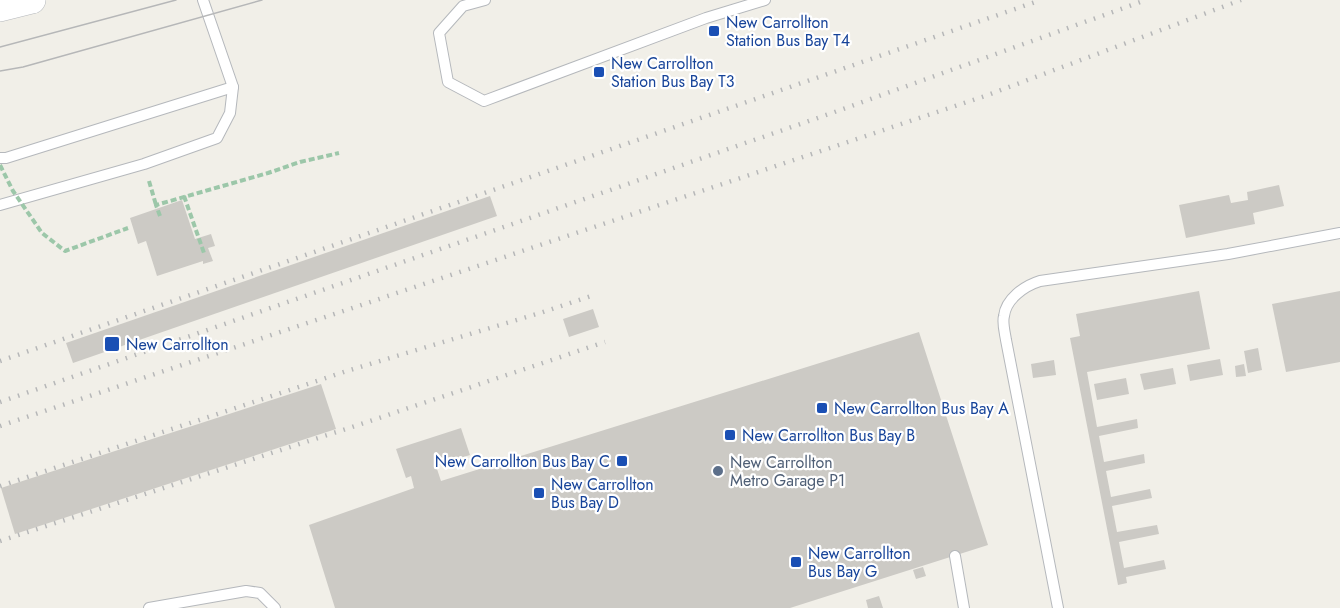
<svg xmlns="http://www.w3.org/2000/svg" width="1340" height="608" font-family="Jost,sans-serif">
  <style>
    .building { fill: #cccac5 }
    .lines { fill: none; stroke-linecap: round; stroke-linejoin: round }
    .service-casing { stroke: #b5b8bc; stroke-width: 12 }
    .tertiary-casing { stroke: #b5b8bc; stroke-width: 28 }
    .path { stroke: #9cc7a9; stroke-width: 4; stroke-dasharray: 6 3; stroke-linecap: butt }
    .service { stroke: #fff; stroke-width: 10 }
    .tertiary { stroke: #fff; stroke-width: 27 }
    .tram { stroke: #b6b7b8; stroke-width: 1.5 }
    .rail { stroke: #b6b7b8; stroke-width: 4.5; stroke-dasharray: 1.5 8; stroke-linecap: butt }
    .path-bridge { stroke: #9cc7a9; stroke-width: 4; stroke-dasharray: 6 3; stroke-linecap: butt }
    .transit-dot { fill: #1a4fb4; stroke: #fff; stroke-width: 2 }
    .service-dot { fill: #5c6f8a; stroke: #fff; stroke-width: 2 }
    .labels { text-anchor: middle; dominant-baseline: central; stroke-width: 4.5; stroke-linejoin: round; paint-order: stroke }
    .transit-label { font-size: 16px; fill: #164399; stroke: #fff; text-anchor: start }
    .service-label { font-size: 16px; fill: #4e5e75; stroke: #fff; text-anchor: start }
  </style>
  <rect width="100%" height="100%" fill="#f1efe8"/>
  <g class="building">
    <path d="M1279,185L1284,206L1253,213L1255,224L1186,238L1179,205L1229,195L1231,203L1248,200L1247,192Z"/>
    <path d="M490,196L497,216L73,363L66,343Z"/>
    <path d="M182,200L195,239L211,234L215,246L208,248L213,261L203,264V261L157,276L146,241L138,244L130,218Z"/>
    <path d="M1199,291L1210,349L1087,372L1097,427L1137,419L1138,428L1099,436L1104,462L1144,454L1145,463L1106,471L1111,497L1150,489L1152,498L1112,506L1117,532L1157,525L1159,534L1119,542L1124,568L1164,560L1166,569L1126,577L1127,583L1118,585L1070,338L1080,336L1076,314Z"/>
    <path d="M1340,291V362L1286,372L1272,304Z"/>
    <path d="M593,309L599,327L569,337L563,319Z"/>
    <path d="M919,332L988,545L790,608H335L309,525L414,488L411,476L406,478L396,449L461,428L470,455L436,466L441,481Z"/>
    <path d="M1258,348L1262,370L1248,373L1244,351Z"/>
    <path d="M1220,359L1223,375L1190,381L1187,365Z"/>
    <path d="M1054,360L1056,375L1033,378L1031,364Z"/>
    <path d="M1244,364L1246,376L1236,377L1235,366Z"/>
    <path d="M1173,368L1176,384L1144,390L1140,374Z"/>
    <path d="M1126,378L1129,394L1097,400L1094,384Z"/>
    <path d="M321,384L336,429L15,534L1,488Z"/>
    <path d="M923,567L926,576L916,579L913,570Z"/>
    <path d="M879,596L883,608H868L866,600Z"/>
  </g>
  <g class="lines">
    <g class="service-casing">
      <g id="service">
        <path d="M485,0L463,6L439,33L448,82L484,101L706,18L765,0"/>
        <path d="M0,158H6L233,87"/>
        <path d="M0,205L144,164L217,138L230,113L233,87L203,0"/>
        <path d="M955,556L964,608"/>
        <path d="M149,608L246,591L260,593L275,608"/>
        <path d="M1058,608L1006,340C1005,333 1002,323 1004,316C1006,299 1024,286 1040,281L1228,254L1340,233"/>
      </g>
    </g>
    <g class="tertiary-casing">
      <path id="tertiary" d="M0,8L32,0"/>
    </g>
    <g class="path">
      <path d="M149,181L156,205"/>
      <path d="M184,196L204,253"/>
      <path d="M160,216L156,205L268,173L300,162L339,153"/>
    </g>
    <use href="#service" class="service"/>
    <use href="#tertiary" class="tertiary"/>
    <g class="tram">
      <path d="M0,47L176,0"/>
      <path d="M0,71L23,67L262,0"/>
    </g>
    <g class="rail">
      <path d="M0,361L1041,0"/>
      <path d="M0,402L829,114L1146,0"/>
      <path d="M0,426L985,96L1241,0"/>
      <path d="M0,486L350,370L540,313L591,296"/>
      <path d="M0,541L352,427L605,342"/>
    </g>
    <path class="path-bridge" d="M0,165L13,191L42,233L65,251L128,228"/>
  </g>
  <g class="transit-dot">
    <rect x="708" y="25" width="12" height="12" rx="3"/>
    <rect x="593" y="66" width="12" height="12" rx="3"/>
    <rect x="104" y="336" width="16" height="16" rx="3"/>
    <rect x="816" y="402" width="12" height="12" rx="3"/>
    <rect x="724" y="429" width="12" height="12" rx="3"/>
    <rect x="616" y="455" width="12" height="12" rx="3"/>
    <rect x="533" y="487" width="12" height="12" rx="3"/>
    <rect x="790" y="556" width="12" height="12" rx="3"/>
  </g>
  <circle class="service-dot" cx="718" cy="471" r="6"/>
  <g class="labels">
    <g class="transit-label">
      <text x="726" y="22">New Carrollton<tspan x="726" dy="18">Station Bus Bay T4</tspan></text>
      <text x="611" y="63">New Carrollton<tspan x="611" dy="18">Station Bus Bay T3</tspan></text>
      <text x="126" y="344">New Carrollton</text>
      <text x="834" y="408">New Carrollton Bus Bay A</text>
      <text x="742" y="435">New Carrollton Bus Bay B</text>
      <text x="610" y="461" text-anchor="end">New Carrollton Bus Bay C</text>
      <text x="551" y="484">New Carrollton<tspan x="551" dy="18">Bus Bay D</tspan></text>
      <text x="808" y="553">New Carrollton<tspan x="808" dy="18">Bus Bay G</tspan></text>
    </g>
    <g class="service-label">
      <text x="730" y="462">New Carrollton<tspan x="730" dy="18">Metro Garage P1</tspan></text>
    </g>
  </g>
</svg>
